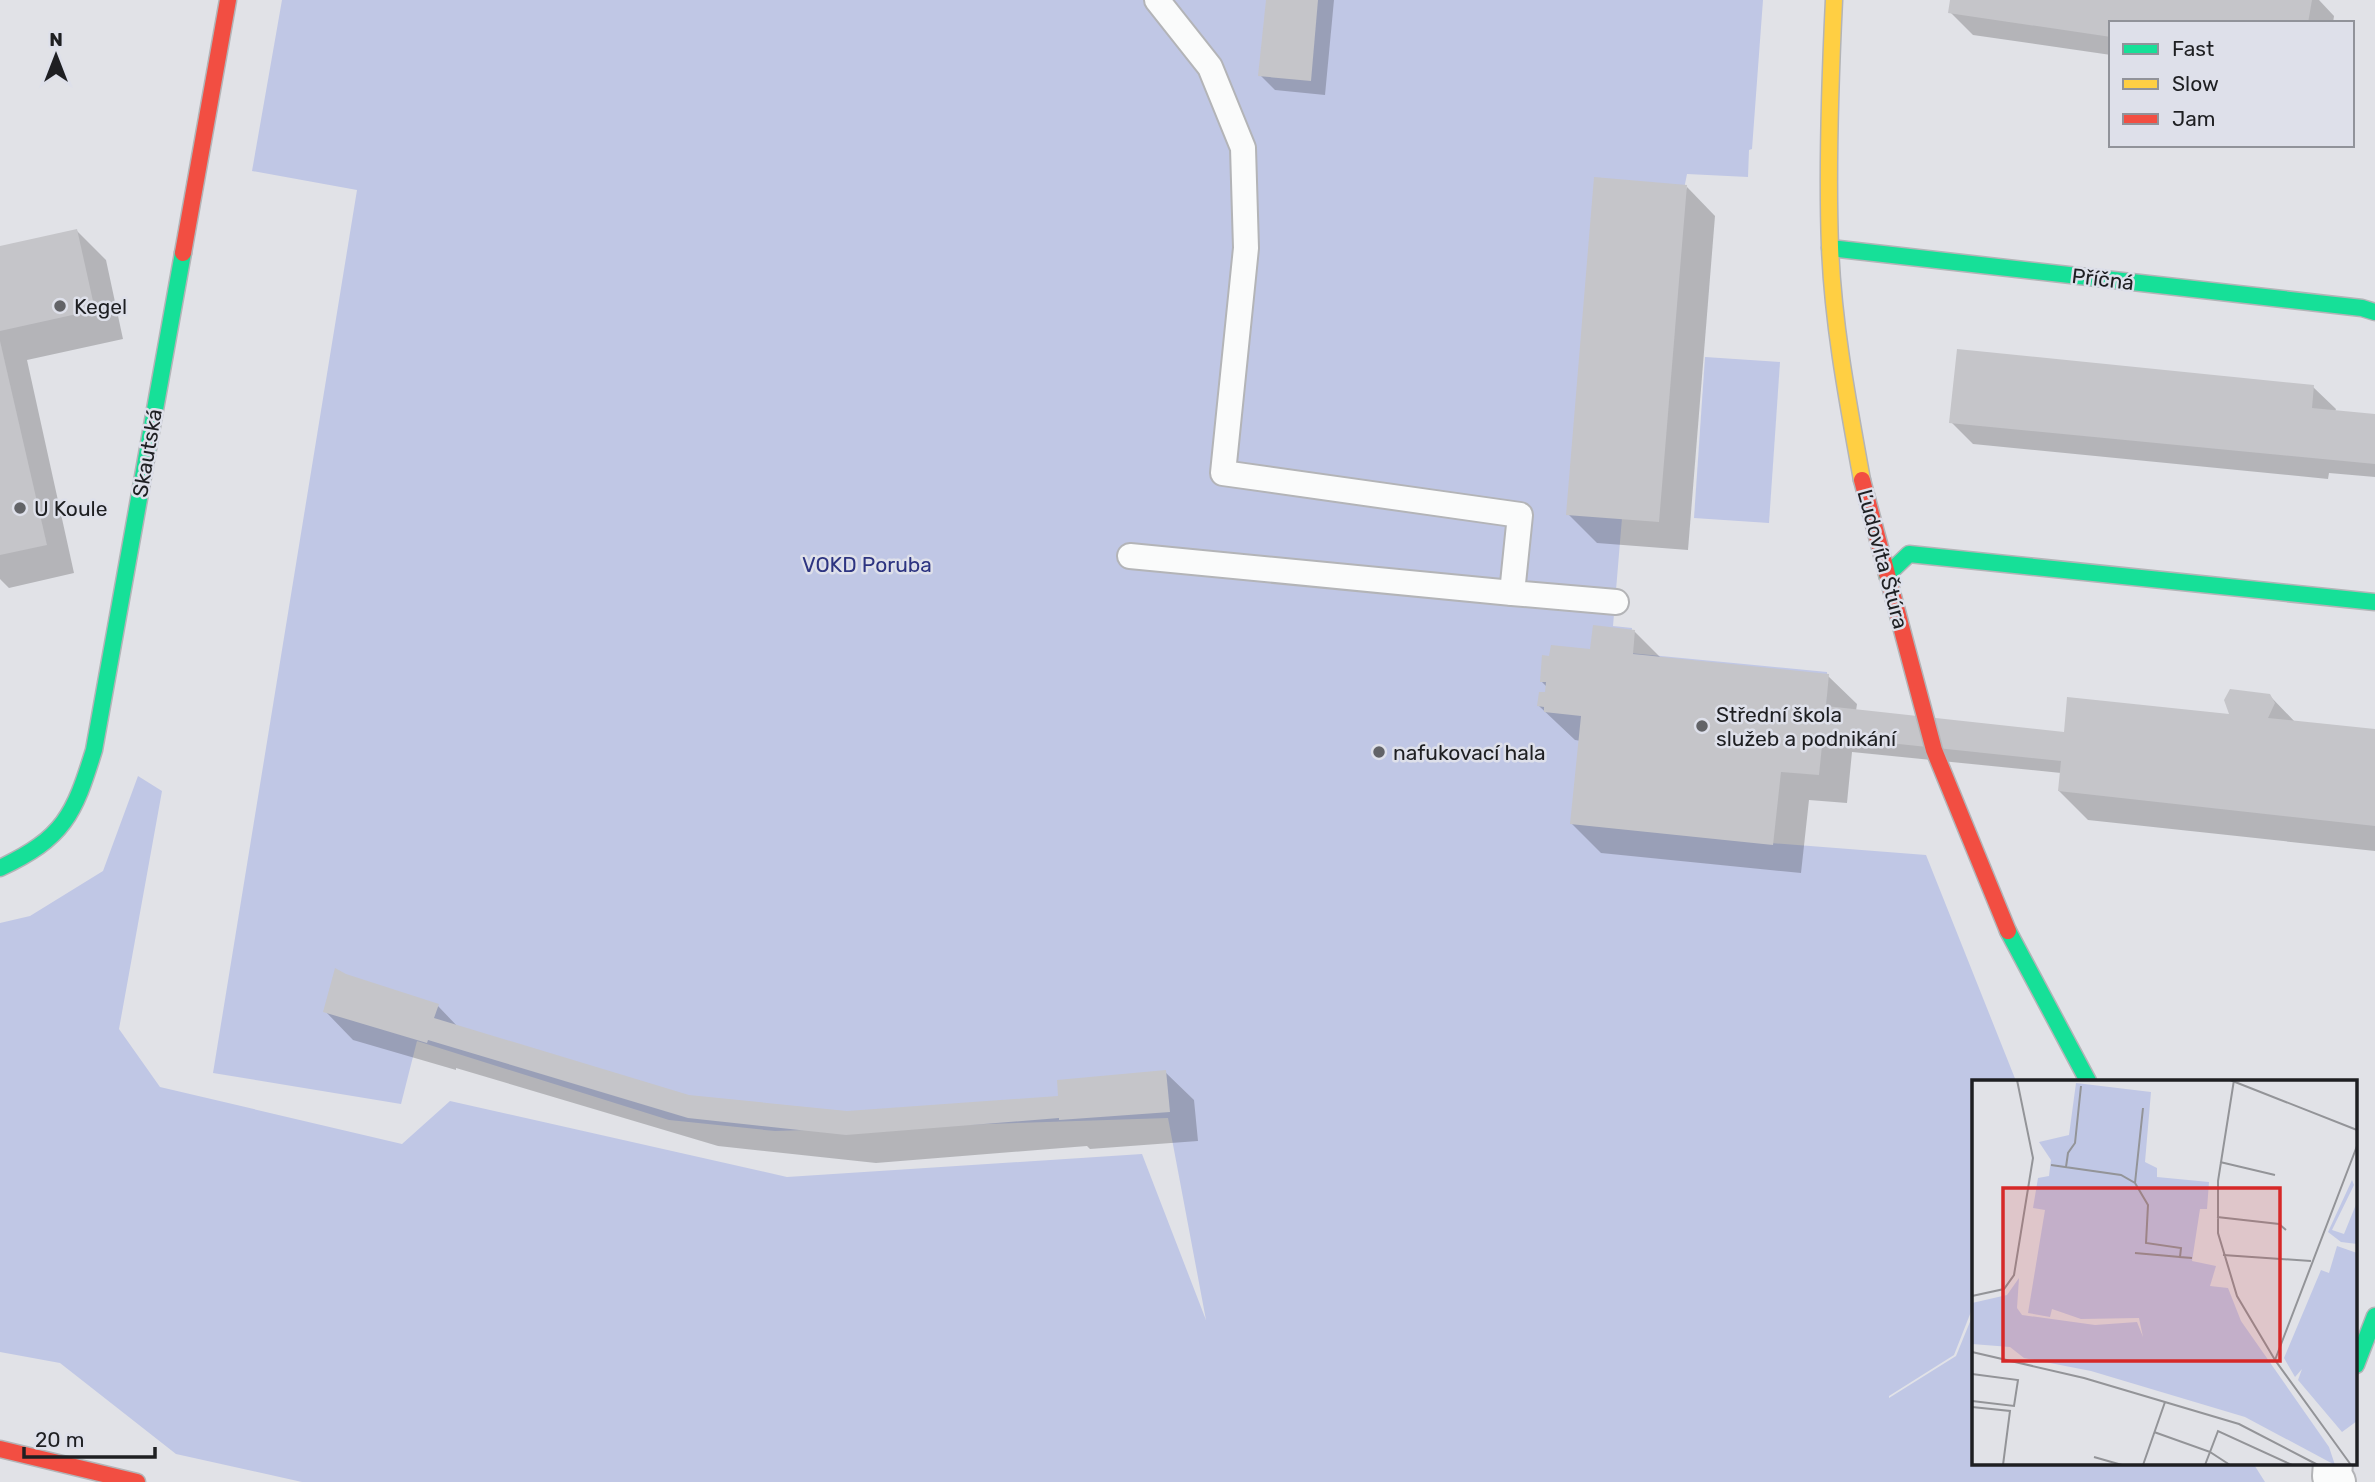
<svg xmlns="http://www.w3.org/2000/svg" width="2375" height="1482" font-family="Rubik,sans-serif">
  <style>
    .green { fill: #c0c7e5 }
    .shadow { fill: #0003 }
    .building { fill: #c5c5c9 }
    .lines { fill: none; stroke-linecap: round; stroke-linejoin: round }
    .lane-casing { stroke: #b3b4b7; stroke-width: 28 }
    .street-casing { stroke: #b3b4b7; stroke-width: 42 }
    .fast-casing { stroke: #b3b4b7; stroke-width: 19 }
    .slow-casing { stroke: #b3b4b7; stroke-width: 19 }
    .jam-casing { stroke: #b3b4b7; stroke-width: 19 }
    .lane { stroke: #fafbfb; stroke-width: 24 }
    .street { stroke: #fafbfb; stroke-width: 38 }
    .fast { stroke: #16e098; stroke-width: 16 }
    .slow { stroke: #ffcf43; stroke-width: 16 }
    .jam { stroke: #f24e42; stroke-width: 16 }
    .poi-dot { fill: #626367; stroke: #dee0ea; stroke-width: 2.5 }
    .labels { text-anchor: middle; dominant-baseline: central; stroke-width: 5; stroke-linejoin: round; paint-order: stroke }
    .street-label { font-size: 21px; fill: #1e1f22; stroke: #dee0ea }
    .poi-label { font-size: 21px; fill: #1e1f22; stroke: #dee0ea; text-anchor: start }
    .park-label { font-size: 21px; fill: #2d3481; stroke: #dee0ea }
    .inset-road { fill: none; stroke: #939498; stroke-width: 2 }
    .view { fill: #d62828; fill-opacity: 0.15; stroke: #d62828; stroke-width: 3.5 }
    .inset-edge { fill: none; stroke: #1e1f22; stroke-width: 3.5 }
  </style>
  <rect width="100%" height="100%" fill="#e1e2e7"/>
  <g class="green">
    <path d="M282,0H1763L1752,149L1749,150L1748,177L1687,174L1685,184L1657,520L1622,518L1613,626L1632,628L1630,653L1827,672L1826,706L1777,770L1770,843L1926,855L2016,1081H1974V1304L1954,1355L1889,1396V1398L1956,1356L1974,1312V1463H2253L2265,1482H302L176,1454L60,1363L0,1352V923L30,916L103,871L138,776L162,791L119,1029L160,1087L402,1144L450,1101L787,1177L1142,1154L1206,1320L1168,1118L775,1131L669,1120L417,1041L401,1104L213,1073L357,190L252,171Z"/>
    <path d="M1705,357L1780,362L1769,523L1694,518Z"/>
  </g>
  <g class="shadow">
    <path d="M1267,0H1334L1325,95L1275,90L1260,75Z"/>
    <path d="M1952,0H2319L2334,16L2333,23H2111V55L1973,35L1950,12Z"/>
    <path d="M1687,187L1715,216L1688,550L1597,543L1568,514Z"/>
    <path d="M77,231L106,260L123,339L27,360L74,573L9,588L0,579V248Z"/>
    <path d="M2313,387L2336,409L2335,412L2375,416V477L2329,473L2328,479L1973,444L1951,422Z"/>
    <path d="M1634,631L1662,659L1828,676L1857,704L1856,711L2065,734L2232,716L2270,696L2296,723L2375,731V851L2088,820L2059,791L2061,773L1852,752L1847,803L1809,800L1801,873L1601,853L1572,824L1581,741L1575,740L1539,706L1546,694L1547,687L1541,681L1592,651Z"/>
    <path d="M438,1006L459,1028L689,1096L847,1113L1060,1097L1165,1072L1194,1100L1198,1141L1090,1149L1087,1146L876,1163L718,1146L456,1068V1070L353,1040L325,1011Z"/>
  </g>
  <g class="building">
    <path d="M1266,0H1318L1311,81L1258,76Z"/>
    <path d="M1950,0H2312L2308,23H2111V37L1948,13Z"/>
    <path d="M1594,177L1687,185L1659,522L1566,515Z"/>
    <path d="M77,229L95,310L0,331V246Z"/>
    <path d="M0,341L47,545L0,555Z"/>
    <path d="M1957,349L2314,385L2312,408L2375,414V464L1949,423Z"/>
    <path d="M1593,625L1635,630L1633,654L1829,674L1826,706L2064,732L2067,697L2229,714L2224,700L2230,689L2270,694L2275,703L2268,718L2375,729V826L2058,791L2061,761L1823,736L1819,775L1781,772L1773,845L1570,824L1581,716L1544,712V707L1537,706L1539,692H1545L1546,682H1540L1542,655L1549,656L1551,645L1590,649Z"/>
    <path d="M335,968L346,974L439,1004L434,1018L689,1095L847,1111L1058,1096L1057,1080L1166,1070L1170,1112L1059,1120V1118L846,1135L688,1118L428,1040L427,1043L323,1012Z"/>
  </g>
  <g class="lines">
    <g class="lane-casing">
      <g id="lane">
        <path d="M1157,0L1210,67L1243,148L1246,248L1223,473L1520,515L1512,593L1616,602"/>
        <path d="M1130,556L1512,593"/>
      </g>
    </g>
    <g class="street-casing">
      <path id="street" d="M2333,1463L2332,1476L2336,1482"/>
    </g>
    <g class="fast-casing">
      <g id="fast">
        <path d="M1830,248L2362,308L2375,312"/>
        <path d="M1887,575L1909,554L2375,602"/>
        <path d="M0,868C64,838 74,815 94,750L183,253"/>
        <path d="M2008,931L2088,1081"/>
        <path d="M2356,1365L2375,1316"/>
      </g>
    </g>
    <g class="slow-casing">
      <path id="slow" d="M1834,0C1830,82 1827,165 1830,247C1833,325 1848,403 1862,480"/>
    </g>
    <g class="jam-casing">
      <g id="jam">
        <path d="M183,253L228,0"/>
        <path d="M1862,480L1934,750L2008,931"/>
        <path d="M0,1449L137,1482"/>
      </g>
    </g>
    <use href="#lane" class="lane"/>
    <use href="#street" class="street"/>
    <use href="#fast" class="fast"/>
    <use href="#slow" class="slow"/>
    <use href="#jam" class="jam"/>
  </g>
  <g class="poi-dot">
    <circle cx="60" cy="306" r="7"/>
    <circle cx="20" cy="508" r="7"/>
    <circle cx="1702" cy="726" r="7"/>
    <circle cx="1379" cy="752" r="7"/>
  </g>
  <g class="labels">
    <g class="street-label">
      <text transform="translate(2103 279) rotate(7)">Příčná</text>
      <text transform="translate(147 453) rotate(-80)">Skautská</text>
      <text transform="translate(1883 559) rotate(75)">Ľudovíta Štúra</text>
    </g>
    <g class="poi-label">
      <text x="74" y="306">Kegel</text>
      <text x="34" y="508">U Koule</text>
      <text x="1716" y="714">Střední škola<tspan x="1716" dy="24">služeb a podnikání</tspan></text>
      <text x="1393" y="752">nafukovací hala</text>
    </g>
    <g class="park-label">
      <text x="867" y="564">VOKD Poruba</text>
    </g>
  </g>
  <g transform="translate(1972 1080)">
    <rect width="385" height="385" fill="#e1e2e7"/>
    <path d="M104,3L179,12L173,82L185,88V97L237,102L235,129H228L220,181L244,186L238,206L256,208L269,241L357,367L363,385L273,337L119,291L52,278L38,267L0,264V223L35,215L47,198L45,228L50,235L123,245L165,242L171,257L167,238L109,239L80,229L78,237L56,233L73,130L61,128L66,98L77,96L79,80L67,62L97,55ZM380,100L382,105L360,150L372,154L385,122V164L369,162L356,152ZM365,166L385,173V341L370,352L326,300L330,289L323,297L312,278L349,190L357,193Z" fill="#c0c7e5"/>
    <path class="inset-road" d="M258,0L385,50M262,0L246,101V153L265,216L303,280M248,82L303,95M79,85L149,95L163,103L176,125L174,163L209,168L208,177L220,178M94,87L96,73L103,63L109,6M163,103L171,28M245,137L307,144L314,150M163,173L208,177M251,175L339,181M0,216L32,209L42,195L61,78L45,0M0,272L112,298L267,344L346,385M0,294L46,300L42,326L0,321M0,327L38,331L31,385M182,352L238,372L246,351L320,385M122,377L150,385M171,385L193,322M233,385L238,372L258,385M379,385L303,280L385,66"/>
    <path class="view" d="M31,108H308V281H31Z"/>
    <rect width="385" height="385" class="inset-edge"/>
  </g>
  <rect x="2109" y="21" width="245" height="126" fill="#dee0ea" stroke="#91939a" stroke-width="2"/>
  <rect x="2123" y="44" width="35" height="10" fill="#16e098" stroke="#91939a" stroke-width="2"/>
  <text x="2172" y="56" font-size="21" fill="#1e1f22">Fast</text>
  <rect x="2123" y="79" width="35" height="10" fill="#ffcf43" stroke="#91939a" stroke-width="2"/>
  <text x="2172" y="91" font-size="21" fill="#1e1f22">Slow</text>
  <rect x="2123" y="114" width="35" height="10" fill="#f24e42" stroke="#91939a" stroke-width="2"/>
  <text x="2172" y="126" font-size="21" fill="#1e1f22">Jam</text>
  <g transform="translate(56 56)" stroke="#dee0ea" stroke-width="5" paint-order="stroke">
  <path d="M0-5L12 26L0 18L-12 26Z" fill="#1e1f22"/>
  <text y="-10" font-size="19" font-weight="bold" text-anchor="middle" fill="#1e1f22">N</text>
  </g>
  <path d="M24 1447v10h131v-10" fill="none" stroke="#1e1f22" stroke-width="3.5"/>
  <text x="35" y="1447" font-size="21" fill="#1e1f22" stroke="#dee0ea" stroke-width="5" paint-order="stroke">20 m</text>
</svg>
